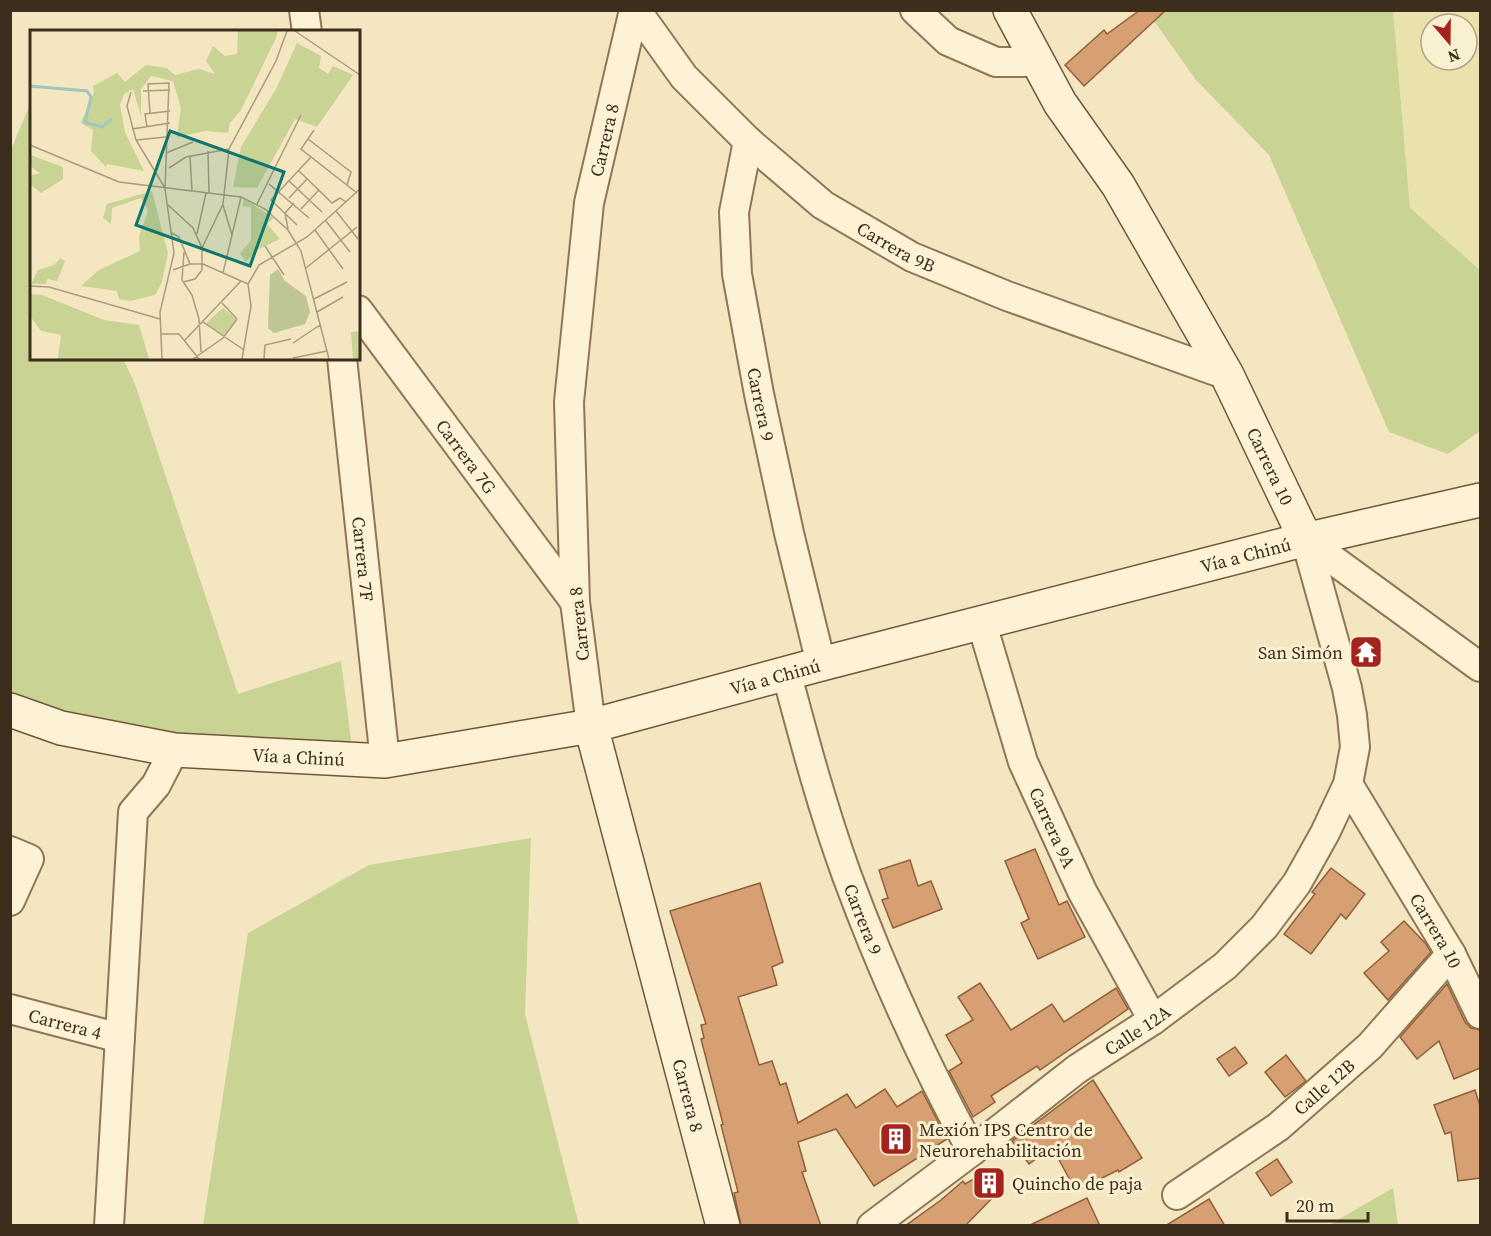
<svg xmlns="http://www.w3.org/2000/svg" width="1491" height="1236" font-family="'Source Serif 4',serif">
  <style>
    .farmland { fill: #eae2ad; fill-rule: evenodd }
    .green { fill: #c9d393 }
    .building { fill: #d6a072; stroke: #915f39; stroke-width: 1.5 }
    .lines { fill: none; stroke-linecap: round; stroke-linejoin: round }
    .street-casing { stroke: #8f7756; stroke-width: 32 }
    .secondary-casing { stroke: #715739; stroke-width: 36 }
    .street { stroke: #fdf2d5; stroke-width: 28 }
    .secondary { stroke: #fdf2d5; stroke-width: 33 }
    .labels { text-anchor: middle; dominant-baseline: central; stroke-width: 6; stroke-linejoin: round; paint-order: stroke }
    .street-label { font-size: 18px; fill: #3d2d1c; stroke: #f9f0d1 }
    .poi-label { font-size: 18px; fill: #3d2d1c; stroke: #f9f0d1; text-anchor: start }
    .inset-river { fill: none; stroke: #a4c5bd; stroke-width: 3 }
    .inset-road { fill: none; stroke: #aa9c7f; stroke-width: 1.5 }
    .view { fill: #0f766e; fill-opacity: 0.15; stroke: #0f766e; stroke-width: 3 }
    .inset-edge { fill: none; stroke: #3d2d1c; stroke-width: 3 }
  </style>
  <rect width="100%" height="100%" fill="#f3e6c1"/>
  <path class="farmland" d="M1393,11H1480V270L1410,208ZM1431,24H1467V60H1431Z"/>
  <g class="green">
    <path d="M1147,11H1393L1410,208L1480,270V431L1448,454L1389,432L1269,155L1196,80Z"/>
    <path d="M31,102L32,358L123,359L135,384L238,694L341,661L352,748L168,738L54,708L11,692L10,152Z"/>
    <path d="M531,838L525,1014L579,1225H203L248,933L369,865Z"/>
    <path d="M1393,1188L1398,1225H1329Z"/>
  </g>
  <g class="building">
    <path d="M1140,10H1166L1084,86L1065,65L1104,30L1107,34Z"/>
    <path d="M1035,849L1059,905L1067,901L1085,937L1038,959L1021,923L1029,919L1005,861Z"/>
    <path d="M910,860L918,886L931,881L942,909L893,928L882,900L888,898L879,870Z"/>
    <path d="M1331,868L1365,894L1346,919L1341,914L1311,954L1284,934L1315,894L1312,892Z"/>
    <path d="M760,883L783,962L772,967L777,985L738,997L759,1065L772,1061L780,1085L786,1083L798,1123L847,1094L856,1108L885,1089L897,1107L922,1091L947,1139L874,1186L836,1129L798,1142L806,1171L802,1172L821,1226H741L734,1193L738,1192L721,1125L723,1124L701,1039L704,1038L701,1025L706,1024L670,911Z"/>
    <path d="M1404,921L1426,944L1431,952L1388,1000L1364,973L1389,951L1381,942Z"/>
    <path d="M980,983L1011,1030L1052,1004L1064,1022L1116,988L1128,1009L1040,1070L1037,1066L991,1096L995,1102L973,1117L949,1071L962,1063L946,1035L973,1020L958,997Z"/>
    <path d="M1447,984L1465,1022L1471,1028L1480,1030V1068L1454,1079L1439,1041L1417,1059L1400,1037Z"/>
    <path d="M1235,1047L1247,1063L1229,1076L1217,1059Z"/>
    <path d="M1286,1055L1306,1081L1285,1097L1265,1072Z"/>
    <path d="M1093,1080L1142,1158L1119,1172L1118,1170L1076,1191L1052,1147L1029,1164L1012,1141Z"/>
    <path d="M1475,1090L1480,1106V1178L1458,1181L1451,1132L1445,1134L1434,1105Z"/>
    <path d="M1277,1159L1292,1182L1271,1196L1256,1173Z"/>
    <path d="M988,1171L1004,1174L1001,1189L965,1226H905L941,1200L963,1181L965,1184Z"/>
    <path d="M1087,1198L1100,1226H1028Z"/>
    <path d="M1209,1199L1225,1226H1165Z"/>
  </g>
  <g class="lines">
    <g class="street-casing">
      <g id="street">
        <path d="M304,10L307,32"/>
        <path id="s1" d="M636,10L684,77L748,141L823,205L912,257L1007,296L1227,375"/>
        <path d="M915,10L948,41L996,62H1038"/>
        <path id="s2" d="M748,141L734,212L737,274L759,394L789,533L821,664"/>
        <path id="s3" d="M358,310L575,602"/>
        <path id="s4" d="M342,358L385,761"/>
        <path d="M1306,540L1480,667"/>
        <path id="s5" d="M982,624L1023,762L1082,891L1153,1020"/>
        <path id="s6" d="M787,675C805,743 823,810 847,876C882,971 924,1063 972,1151"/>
        <path id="s7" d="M591,726L575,602L569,402L589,203L634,10"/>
        <path id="s8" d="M1348,784L1451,954L1480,1014"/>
        <path d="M10,851L29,859L10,901"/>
        <path id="s9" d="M10,1009L120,1038"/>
        <path id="s10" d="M1177,1195L1278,1127L1370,1046L1451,954"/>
        <path d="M109,1226L133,812L156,785L174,750"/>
        <path id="s11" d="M872,1226L972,1151L1077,1069L1153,1020L1225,966L1264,927L1297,883L1325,833L1348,784L1355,747L1352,715L1347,688L1306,540"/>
      </g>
    </g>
    <g class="secondary-casing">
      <g id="secondary">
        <path id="s12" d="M1010,10L1060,103L1118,185L1227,375L1306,540"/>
        <path id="s13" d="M10,710L61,728L174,750L385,761L591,726L821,664L1287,544L1480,500"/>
        <path id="s14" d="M591,726L723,1226"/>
      </g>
    </g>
    <use href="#street" class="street"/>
    <use href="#secondary" class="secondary"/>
  </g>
  <defs>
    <g id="temple-square" transform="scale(1.725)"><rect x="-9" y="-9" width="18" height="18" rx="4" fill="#a5231e" stroke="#f9f0d1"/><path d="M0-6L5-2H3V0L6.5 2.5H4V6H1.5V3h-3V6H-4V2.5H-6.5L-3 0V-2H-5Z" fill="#fff"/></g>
    <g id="building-square" transform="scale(1.725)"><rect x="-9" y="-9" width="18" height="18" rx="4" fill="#a5231e" stroke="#f9f0d1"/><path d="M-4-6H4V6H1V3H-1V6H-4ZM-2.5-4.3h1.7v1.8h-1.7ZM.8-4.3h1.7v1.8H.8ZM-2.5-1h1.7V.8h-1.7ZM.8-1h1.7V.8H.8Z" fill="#fff"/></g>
  </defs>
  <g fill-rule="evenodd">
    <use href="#temple-square" x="1366" y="652"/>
    <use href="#building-square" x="896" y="1139"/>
    <use href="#building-square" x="989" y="1183"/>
  </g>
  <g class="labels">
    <g class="street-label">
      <text stroke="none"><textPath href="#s7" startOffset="590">Carrera 8</textPath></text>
      <text stroke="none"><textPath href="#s1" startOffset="356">Carrera 9B</textPath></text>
      <text stroke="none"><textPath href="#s2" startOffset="267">Carrera 9</textPath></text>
      <text stroke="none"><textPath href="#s3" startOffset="182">Carrera 7G</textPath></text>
      <text stroke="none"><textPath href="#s12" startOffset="526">Carrera 10</textPath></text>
      <text stroke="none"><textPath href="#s13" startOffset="1266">Vía a Chinú</textPath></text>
      <text stroke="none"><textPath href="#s4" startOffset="202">Carrera 7F</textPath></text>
      <text transform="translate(579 624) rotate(-96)">Carrera 8</text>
      <text stroke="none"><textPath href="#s13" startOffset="780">Vía a Chinú</textPath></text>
      <text stroke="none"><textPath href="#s13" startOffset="294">Vía a Chinú</textPath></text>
      <text stroke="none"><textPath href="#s5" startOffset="216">Carrera 9A</textPath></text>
      <text stroke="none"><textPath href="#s6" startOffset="256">Carrera 9</textPath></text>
      <text stroke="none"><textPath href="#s8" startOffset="171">Carrera 10</textPath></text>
      <text stroke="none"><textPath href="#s9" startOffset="57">Carrera 4</textPath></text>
      <text stroke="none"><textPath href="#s11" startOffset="330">Calle 12A</textPath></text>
      <text stroke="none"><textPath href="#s10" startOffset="183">Calle 12B</textPath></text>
      <text stroke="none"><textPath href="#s14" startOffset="382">Carrera 8</textPath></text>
    </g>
    <g class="poi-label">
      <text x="1343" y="652" text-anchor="end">San Simón</text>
      <text x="919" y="1129">Mexión IPS Centro de<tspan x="919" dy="21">Neurorehabilitación</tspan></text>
      <text x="1012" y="1183">Quincho de paja</text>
    </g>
  </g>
  <g transform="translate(30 30)">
    <rect width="330" height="330" fill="#f3e6c1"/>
    <path d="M208,1H247V6L211,80L200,93L198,103L176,101L147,107L151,78L143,51L121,46L111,59V86L103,59L94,64L90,75L95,102L114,141L77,134L76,137L61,121L63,100L51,93L64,62L63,56L87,43L95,52L116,35L137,38L145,45L168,39L185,44L176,31L183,16L195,26L207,24ZM267,13L291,26L289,38L298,44L303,36L323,45L287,97L265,89L227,158L203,157L211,117L246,59ZM0,125L33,137V149L11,163L0,154V146L10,143L0,136ZM122,161L138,223L132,252L125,265L100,271L89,269L87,261L51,256L69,240L110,221L109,206L118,181L111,168L82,178L81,194L73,188L77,174ZM214,169L244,188L237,194L250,209L227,220L216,232L210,224L221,210V177L212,176ZM30,228L35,231L27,251L17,249L16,254H1L8,240L24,235ZM0,264L12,265L74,290L109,295L119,329H28L31,305L11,301L0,286ZM193,278L206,289L193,306L176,293ZM330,301V329H323L321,302Z" fill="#c9d393"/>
    <path d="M248,239L255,251L276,266L280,282L275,294L244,303L238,298L240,245Z" fill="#bec793"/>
    <path class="inset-river" d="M0,56L57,61L61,67L55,92L72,97L82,89"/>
    <path class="inset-road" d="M265,1L330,45M113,61L140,60M101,62L97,76L106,110L135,158M120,83L118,54L139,53L135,159L144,223L130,282L132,329M117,97L115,84L140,81M102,99L140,93M284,100L271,119L327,163M278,109L321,142L317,155M106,110L136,107M0,115L89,152L211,167L235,179L258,200L271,221L299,329M178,121L179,163M136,123L163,112M160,126L162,161M139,138L156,127L199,119M269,141L302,173L310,168L316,172M259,151L292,182M239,154L279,188M259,168L277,149M137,174L163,198L172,218V240L165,249L153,252M227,174L271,85M193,175L202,205M271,179L289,160M306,181L328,209M296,191L320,222M267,195L241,170L281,127M258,199L255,183L264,173M285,200L313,239M142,203L149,207L160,234M167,204L176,163M235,216L254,245M172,218L193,174L199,119L246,31L257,1M154,222L152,250L162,265L169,289L171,322M276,238L327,197M143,240L160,234H173L218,254M193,243L211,167M218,254L229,235L277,207L330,159M0,256L19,257L130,289M284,269L317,252M192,273L207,289M287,282L313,267M173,292L214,320M131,304H149L169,329M155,310L211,251M263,313L290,295M263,328L297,321M163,329L193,308L207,289M212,329L221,276L218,254M234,329L235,315L261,309"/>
    <path class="view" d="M140,101L254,142L220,236L106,195Z"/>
    <rect width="330" height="330" class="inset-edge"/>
  </g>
  <rect width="1491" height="1236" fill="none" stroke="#3d2d1c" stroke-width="24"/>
  <g transform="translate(1449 42) rotate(160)"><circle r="28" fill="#f9f0d1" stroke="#aea289" stroke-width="1.5"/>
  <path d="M0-4.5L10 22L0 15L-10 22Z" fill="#a5231e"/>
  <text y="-9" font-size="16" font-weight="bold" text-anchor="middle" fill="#3d2d1c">N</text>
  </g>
  <path d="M1287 1212v9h81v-9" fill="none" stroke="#3d2d1c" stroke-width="3"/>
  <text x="1296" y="1212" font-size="18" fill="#3d2d1c" stroke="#f9f0d1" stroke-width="4.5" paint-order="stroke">20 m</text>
</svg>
